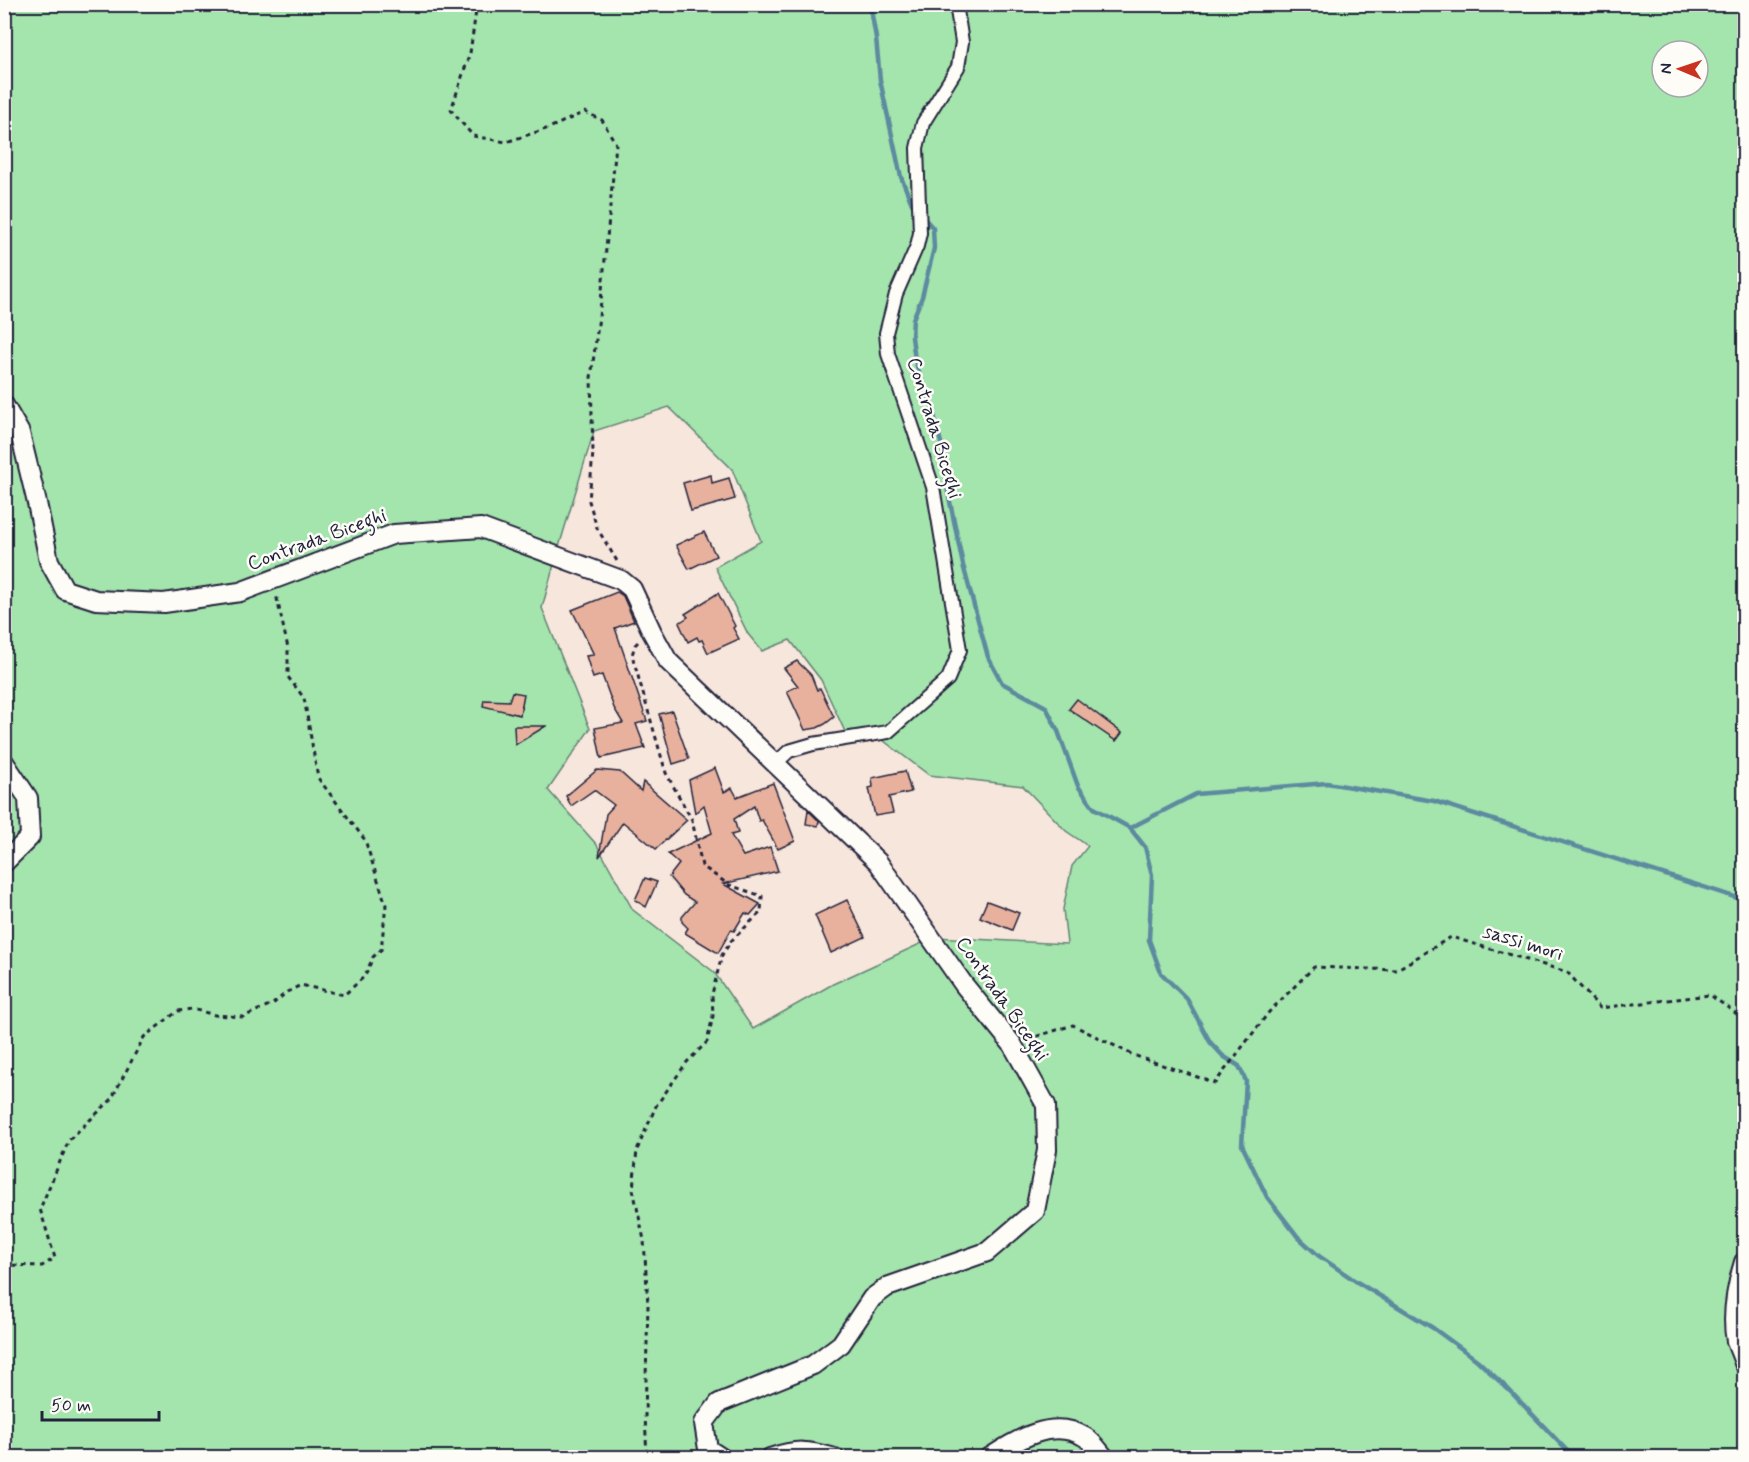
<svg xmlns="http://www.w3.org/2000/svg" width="1749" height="1462" font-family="Mynerve,sans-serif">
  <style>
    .green { fill: #a4e4ad; stroke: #638374; stroke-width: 1.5; fill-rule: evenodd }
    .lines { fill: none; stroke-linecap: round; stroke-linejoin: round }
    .stream { stroke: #5c8b9f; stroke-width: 4.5 }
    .building { fill: #e8b19e; stroke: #22223b; stroke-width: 1.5 }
    .street-casing { stroke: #22223b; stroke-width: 16 }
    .secondary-casing { stroke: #22223b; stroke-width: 22 }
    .path { stroke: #22223b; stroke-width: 3; stroke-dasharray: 4.5 4.5; stroke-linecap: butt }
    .street { stroke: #fdfcf7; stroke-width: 12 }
    .secondary { stroke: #fdfcf7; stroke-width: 18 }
    .labels { text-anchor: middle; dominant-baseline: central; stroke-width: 5; stroke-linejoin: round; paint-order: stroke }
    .street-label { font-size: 20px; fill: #22223b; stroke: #fdfcf7 }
  </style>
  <rect width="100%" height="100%" fill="#f7e6dc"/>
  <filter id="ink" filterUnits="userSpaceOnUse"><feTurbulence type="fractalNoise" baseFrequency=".0167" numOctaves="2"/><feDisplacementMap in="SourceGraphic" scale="12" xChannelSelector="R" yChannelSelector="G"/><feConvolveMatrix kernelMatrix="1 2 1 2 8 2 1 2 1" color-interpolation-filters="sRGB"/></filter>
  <g filter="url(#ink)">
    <path class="green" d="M4,5H1744V1457H5ZM1662,51H1698V87H1662ZM669,407L732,469L761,541L715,567L748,634L762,651L790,640L821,680L847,736L872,732L929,775L1023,786L1066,831L1088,846L1072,866L1063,909L1067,944L935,937L833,984L753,1029L714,972L633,910L597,845L548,790L590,729L542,608L558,550L594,431Z"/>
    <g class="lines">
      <g class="stream">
        <path d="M870,4L876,38L880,80L901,177L912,204L915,208"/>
        <path d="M923,217L933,228L934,248L922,297L913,319L912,337L915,360L924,388L931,403L944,455L947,487L963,565L988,657L1002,683L1046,707L1058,731L1078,786L1094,808L1130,828L1145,847L1152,875L1149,940L1161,973L1187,999L1210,1042L1223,1056L1239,1066L1246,1081L1242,1145L1267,1197L1298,1237L1319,1256L1357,1282L1433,1328L1477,1360L1509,1390L1574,1458"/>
        <path d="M1130,828L1196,794L1327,783L1434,801L1744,900"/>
      </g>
    </g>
    <g class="building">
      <path d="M711,475L712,483L729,478L735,499L691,511L683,483Z"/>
      <path d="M704,532L716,556L689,569L676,545Z"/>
      <path d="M617,592L623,596L634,621L615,628L647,721L636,724L645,748L601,758L595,728L623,723L614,708L602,675L593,678L586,656L594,655L572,610Z"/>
      <path d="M718,593L735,626L733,628L739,639L708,653L702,640L699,641L697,637L688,642L679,623L688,617L685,614Z"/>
      <path d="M797,661L811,675L817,690L820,688L834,717L825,724L817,728L805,730L787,691L798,686L784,668Z"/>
      <path d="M512,692L524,694L520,715L483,706L484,700L509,701Z"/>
      <path d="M1077,699L1122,733L1116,741L1069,709Z"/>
      <path d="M672,711L689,759L673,764L659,714Z"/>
      <path d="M514,726H546L515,745Z"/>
      <path d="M715,768L724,792L732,788L737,797L773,783L795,841L778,849L762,820L759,821L754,806L734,819L738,833L731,835L743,856L770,847L778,871L723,884L760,904L750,915L745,913L734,931L731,930L718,953L685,933L688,928L682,922V917L695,902L684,895L669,877L679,864L668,854L712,833L704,805L695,813L689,780Z"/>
      <path d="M597,770L620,772L641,791L643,782L687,820L656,849L623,822L599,857L606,814L614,805L594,790L571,806L566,796Z"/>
      <path d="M905,771L911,792L889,797L893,813L875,816L869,788L873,787L872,778Z"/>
      <path d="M808,810L819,821L818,826L806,824Z"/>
      <path d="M645,878L657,882L646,907L635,900Z"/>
      <path d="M847,900L865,937L831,953L815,915Z"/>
      <path d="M987,901L1019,913L1012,930L980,917Z"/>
    </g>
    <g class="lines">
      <g class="street-casing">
        <path id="street" d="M775,764L789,751L813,744L888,732L948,679L960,650L933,487L888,354L886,333L896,294L917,246L920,233L917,148L923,123L958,67L962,42L956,4"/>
      </g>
      <g class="secondary-casing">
        <g id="secondary">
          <path d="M4,405L20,433L37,503L49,561L65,590L96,600L164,603L240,592L394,534L481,528L621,580L632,589L652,632L668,661L878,862L964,985L1012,1044L1046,1105L1047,1150L1035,1211L987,1252L887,1287L872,1298L841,1344L813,1365L719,1403L704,1423L708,1449L722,1458"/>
          <path d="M4,762L28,798L30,837L4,863"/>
          <path d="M1744,1262C1737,1285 1731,1316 1736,1341C1738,1348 1742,1356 1744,1363"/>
          <path d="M770,1458C797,1449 807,1450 835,1458"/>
          <path d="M989,1458C1016,1440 1053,1417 1085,1437C1093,1442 1099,1451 1105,1458"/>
        </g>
      </g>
      <g class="path">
        <path d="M477,4L470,53L451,110L473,136L506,142L549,128L585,112L602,120L616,144L601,301L591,378L593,452L589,501L597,528L617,561"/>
        <path d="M1741,565L1744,568"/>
        <path d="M638,642L635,645L632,655L666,773L692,820L702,866L729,885L762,896L761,912L731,941L722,955L712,994L713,1016L707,1042L687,1062L656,1106L637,1150L633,1189L644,1240L648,1305L645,1415L647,1458"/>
        <path d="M1028,1039L1073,1025L1133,1055L1215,1083L1269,1012L1314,967L1396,970L1451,937L1567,972L1600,1008L1710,995L1744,1019"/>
        <path d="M4,1265L42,1266L55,1258L40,1209L69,1140L111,1100L144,1037L178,1011L192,1009L215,1015L243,1017L274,1003L287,992L301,985L344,995L365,976L373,957L381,950L386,905L365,840L318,778L304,698L288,677V648L276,594"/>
      </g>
      <use href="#street" class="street"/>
      <use href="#secondary" class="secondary"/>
    </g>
  </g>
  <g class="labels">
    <g class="street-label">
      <text transform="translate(934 428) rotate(73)">Contrada Biceghi</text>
      <text transform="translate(317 540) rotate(-20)">Contrada Biceghi</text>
      <text transform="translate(1523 943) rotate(17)">sassi mori</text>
      <text transform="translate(1002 999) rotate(55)">Contrada Biceghi</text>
    </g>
  </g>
  <rect width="1749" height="1462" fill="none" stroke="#fdfcf7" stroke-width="24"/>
  <rect x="12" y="12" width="1725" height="1438" fill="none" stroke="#22223b" stroke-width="2" filter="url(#ink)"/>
  <g transform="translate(1680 69) rotate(272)"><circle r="28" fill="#fdfcf7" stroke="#a5a5ac" stroke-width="1.5"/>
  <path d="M0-4.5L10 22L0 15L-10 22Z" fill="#c8321e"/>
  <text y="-9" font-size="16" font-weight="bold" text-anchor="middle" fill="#22223b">N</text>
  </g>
  <path d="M42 1411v9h117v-9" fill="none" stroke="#22223b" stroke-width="3"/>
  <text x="51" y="1411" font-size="18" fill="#22223b" stroke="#fdfcf7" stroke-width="4.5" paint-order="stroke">50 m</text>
</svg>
